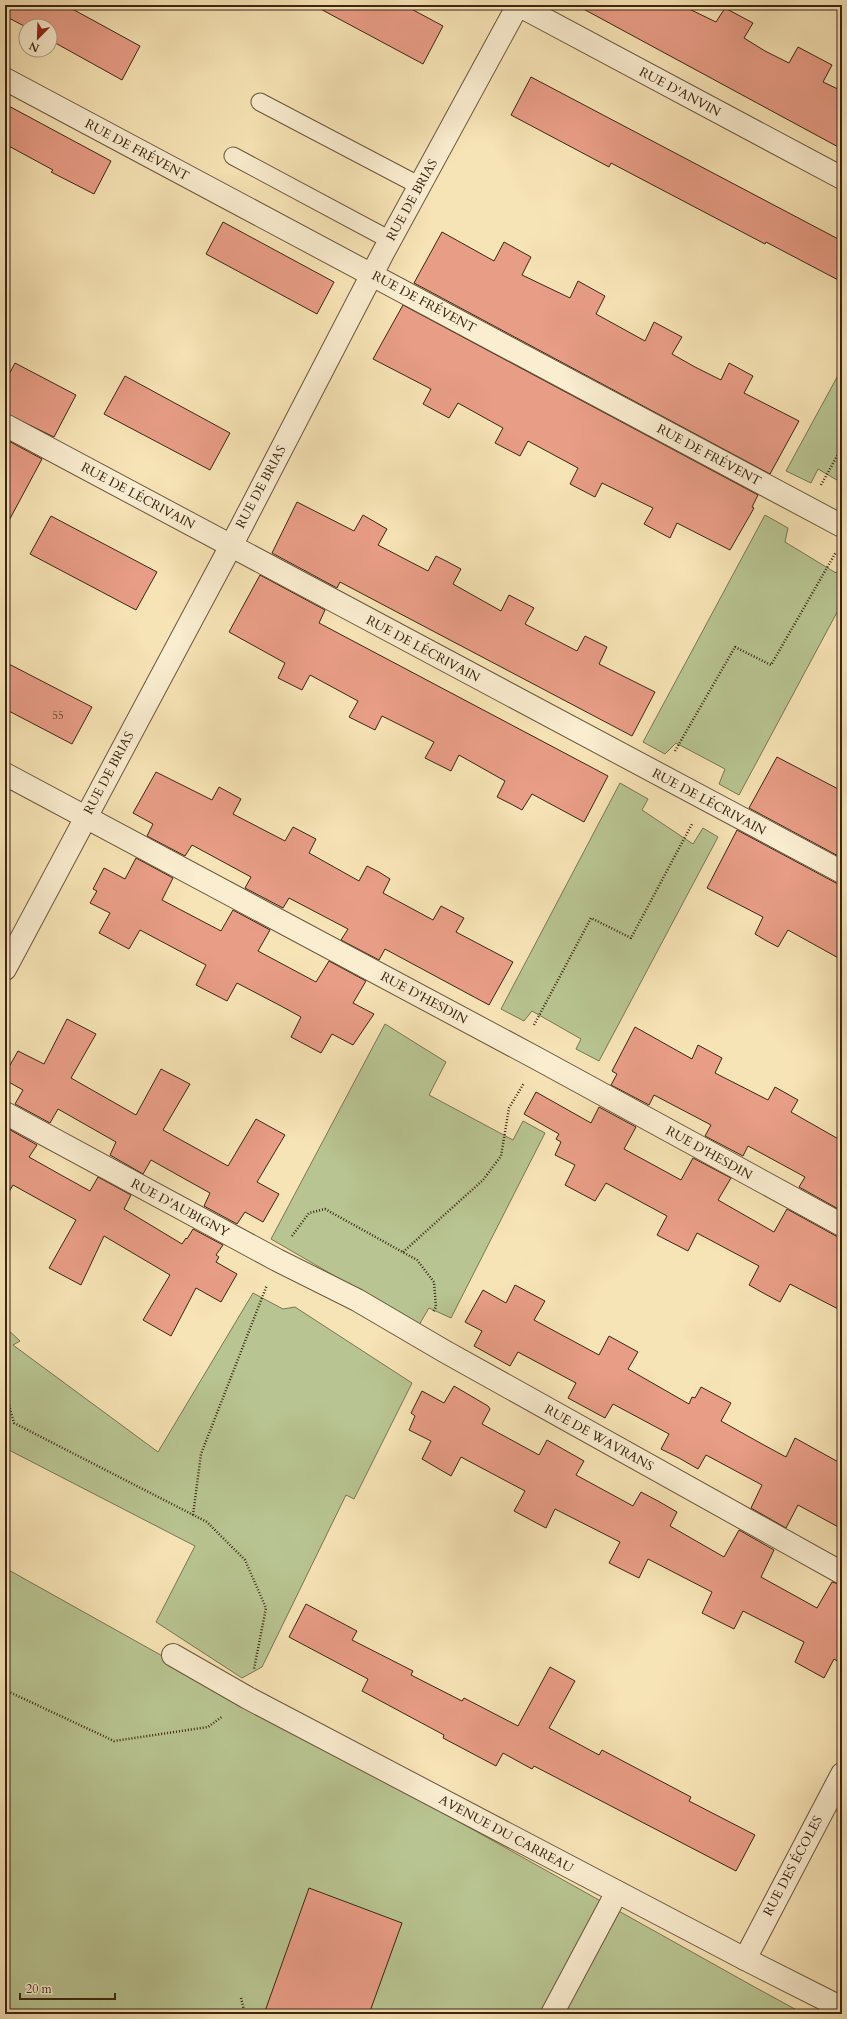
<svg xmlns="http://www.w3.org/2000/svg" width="847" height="2019" font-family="Cardo,serif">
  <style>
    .green { fill: #b8c592; stroke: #7a7652 }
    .building { fill: #e89d86; stroke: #3b2611 }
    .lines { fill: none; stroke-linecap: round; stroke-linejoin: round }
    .lane-casing { stroke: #6a563a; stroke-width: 19 }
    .street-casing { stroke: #6a563a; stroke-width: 24 }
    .path { stroke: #3b2611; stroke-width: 2.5; stroke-dasharray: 1 2; stroke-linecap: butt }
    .lane { stroke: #faedd0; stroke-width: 17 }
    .street { stroke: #faedd0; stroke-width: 22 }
    .labels { text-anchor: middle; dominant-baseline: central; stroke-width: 3; stroke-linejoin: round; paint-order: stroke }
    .number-label { font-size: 11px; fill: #66442e }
    .street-label { font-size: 13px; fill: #3b2611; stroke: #faedd0 }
  </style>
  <rect width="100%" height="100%" fill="#f7e4b6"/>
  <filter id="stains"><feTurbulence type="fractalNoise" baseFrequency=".005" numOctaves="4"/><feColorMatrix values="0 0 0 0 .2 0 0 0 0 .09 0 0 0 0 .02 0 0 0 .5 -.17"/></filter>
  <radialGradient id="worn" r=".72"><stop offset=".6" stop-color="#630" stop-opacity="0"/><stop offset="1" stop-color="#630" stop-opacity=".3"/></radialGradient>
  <g class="green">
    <path d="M842,368V483L818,469L811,483L786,471Z"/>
    <path d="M765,515L788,528L785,542L836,573L842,563V603L739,795L719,784L725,769L676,743L665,754L643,742Z"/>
    <path d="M620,783L648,799L642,810L693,844L703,828L718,837L599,1061L576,1049L581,1039L532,1011L524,1021L501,1009Z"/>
    <path d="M385,1024L446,1062L429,1095L513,1140L523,1121L545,1133L451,1318L429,1308L419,1325L271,1239Z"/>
    <path d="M253,1293L283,1309L295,1307L412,1383L354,1499L346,1495L262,1667L242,1678L156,1622L195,1546L5,1448V1327L20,1341L13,1345L158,1452Z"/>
    <path d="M5,1568L751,1985L804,2014H5Z"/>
  </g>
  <g class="building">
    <path d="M5,5H65L140,46L122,80L50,40V26H26V27L5,16Z"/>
    <path d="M313,5H404L443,26L423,64Z"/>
    <path d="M576,5H681L716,22L725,8L753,23L744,38L765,51L789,63L798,47L832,65L823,82L842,91V149Z"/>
    <path d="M531,77L842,241V282L766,242L765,244L611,163L609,167L511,115Z"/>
    <path d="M5,104L111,161L94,194L51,172L53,170L5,144Z"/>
    <path d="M223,222L334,282L317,314L206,254Z"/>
    <path d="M442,232L494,261L504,242L531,257L522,275L570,298L578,281L605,296L596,314L645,341L654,322L682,337L672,354L695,367L721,380L729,363L753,376L744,393L799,421L770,474L414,283Z"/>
    <path d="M403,305L758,495L752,507L754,508L730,550L677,523L670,538L644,524L653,508L602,483L595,497L570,484L578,468L528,441L520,456L495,443L503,428L458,403L449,418L423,404L431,389L373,359Z"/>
    <path d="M15,363L76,395L54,437L5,413V382Z"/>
    <path d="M125,376L230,433L210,470L104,414Z"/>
    <path d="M5,439L42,459L5,528Z"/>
    <path d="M297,502L354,531L363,515L387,529L378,545L428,571L436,556L448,562L461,569L453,584L501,611L509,595L534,608L525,624L577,651L585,636L607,647L599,664L655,692L632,736L340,582L337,588L272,553Z"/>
    <path d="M51,516L157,572L136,610L30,554Z"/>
    <path d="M260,575L325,610L319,623L608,776L584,822L532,794L522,810L511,804L497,797L505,781L459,755L451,771L425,758L434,742L382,716L375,730L349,717L358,701L310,675L302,690L278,678L285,663L229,632Z"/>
    <path d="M5,662L92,707L72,744L5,709Z"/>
    <path d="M777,757L842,791V858L749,808Z"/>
    <path d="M156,772L212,800L219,787L241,799L233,814L285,841L293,827L316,839L309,853L359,881L367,866L379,872L390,879L383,893L433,920L441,906L464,918L456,932L513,962L489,1005L385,949L379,960L341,940L348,929L289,898L283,908L245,888L251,877L192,845L185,856L147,836L153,824L133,813Z"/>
    <path d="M737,830L836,883L842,884V960L788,930L778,947L765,940L755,934L763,917L707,888Z"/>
    <path d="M136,858L173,878L162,900L221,931L233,910L270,930L258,951L316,982L329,961L366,981L353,1003L374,1014L353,1045L332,1034L321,1053L291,1037L301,1017L281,1006L237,983L227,1001L196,985L206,965L187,955L140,930L129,949L99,933L110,913L90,903L97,891L93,889L104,868L125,879Z"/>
    <path d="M67,1019L96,1034L71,1078L136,1115L161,1069L190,1084L163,1130L228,1166L256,1119L285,1135L257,1182L279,1194L263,1222L245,1212L237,1224L204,1206L210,1193L183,1178L151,1160L143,1174L110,1155L116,1142L58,1109L50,1123L15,1104L23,1090L5,1080V1074L18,1051L44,1064Z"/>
    <path d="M635,1027L692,1059L698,1045L722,1058L715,1073L768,1100L775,1087L798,1100L791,1112L842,1141V1211L799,1187L805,1177L748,1146L743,1156L705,1136L711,1125L654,1095L649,1105L611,1085L617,1074L612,1071Z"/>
    <path d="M536,1092L591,1123L599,1107L636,1127L624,1149L681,1180L693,1158L731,1178L718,1200L774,1232L787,1209L836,1236L842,1237V1311L790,1284L780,1302L765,1294L749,1285L759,1266L697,1233L688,1251L657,1235L667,1216L606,1183L595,1201L565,1185L575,1165L555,1155L561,1142L556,1139L559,1134L524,1114Z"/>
    <path d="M5,1127L37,1145L29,1157L61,1175L90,1191L98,1177L131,1195L124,1209L182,1244L186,1238L187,1239L193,1229L223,1245L216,1255L219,1257L216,1262L237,1274L221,1302L196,1288L171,1336L143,1320L170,1275L104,1236L81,1285L49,1268L76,1220L13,1185L5,1199Z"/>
    <path d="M515,1285L545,1301L534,1320L599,1355L609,1336L638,1352L628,1369L689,1404L692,1397L695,1398L701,1387L731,1403L721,1421L762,1444L786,1457L795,1438L842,1464V1529L798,1505L786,1528L751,1508L762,1485L706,1455L698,1469L679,1458L661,1449L669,1434L613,1404L605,1418L568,1398L576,1383L518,1352L510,1366L474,1346L482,1331L465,1322L483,1290L506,1303Z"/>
    <path d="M454,1386L488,1406L490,1409L482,1424L539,1455L547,1440L584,1461L576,1475L633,1506L641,1492L658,1501L677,1512L670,1526L724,1557L739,1530L774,1550L761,1577L817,1608L832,1582L842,1585V1664L834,1659L824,1678L795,1662L804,1642L743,1611L734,1629L702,1613L712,1592L648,1559L639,1578L609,1563L620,1542L555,1509L546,1528L514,1511L525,1491L461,1457L451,1476L422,1459L431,1441L409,1430L415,1416L411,1413L422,1391L444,1403Z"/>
    <path d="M306,1604L357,1631L352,1640L413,1671L411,1675L462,1701L464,1698L518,1726L550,1667L575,1681L549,1728L599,1755L602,1750L691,1797L689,1801L755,1835L736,1871L534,1766L532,1769L503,1753L496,1766L443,1738L444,1735L362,1691L368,1679L289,1637Z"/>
    <path d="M309,1888L402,1923L369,2014H264Z"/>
  </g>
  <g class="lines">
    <g class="lane-casing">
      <g id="lane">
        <path d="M260,102L420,186"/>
        <path d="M233,156L390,240"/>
      </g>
    </g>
    <g class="street-casing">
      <g id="street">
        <path d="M518,5L842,178"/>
        <path d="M5,79L842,526"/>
        <path d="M5,425L842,872"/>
        <path d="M5,774L538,1059L842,1225"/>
        <path d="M5,969L241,527L383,253L518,5"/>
        <path d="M5,1113L277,1260L357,1300L444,1351L842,1573"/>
        <path d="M173,1655L248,1698L745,1959L842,2008"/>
        <path d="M745,1959L842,1774"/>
        <path d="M552,2014L617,1892"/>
      </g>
    </g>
    <g class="path">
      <path d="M821,485L842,447"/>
      <path d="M675,751L735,647L771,665L836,552"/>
      <path d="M534,1025L591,918L631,938L692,824"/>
      <path d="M292,1236L309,1213L325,1209L417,1260L434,1282L436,1307L433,1312"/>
      <path d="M403,1252L483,1180L501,1156L509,1108L524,1083"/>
      <path d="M5,1391L14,1423L207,1522L245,1560L266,1608L254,1669"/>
      <path d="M193,1515L201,1454L267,1285"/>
      <path d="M5,1690L114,1741L208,1727L223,1716"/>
      <path d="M241,1998L245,2014"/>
    </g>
    <use href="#lane" class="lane"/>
    <use href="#street" class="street"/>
  </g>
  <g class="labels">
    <g class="number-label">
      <text x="58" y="715">55</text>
    </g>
    <g class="street-label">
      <text transform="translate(680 92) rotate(28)">RUE D'ANVIN</text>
      <text transform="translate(137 150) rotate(28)">RUE DE FRÉVENT</text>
      <text transform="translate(412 200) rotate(-61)">RUE DE BRIAS</text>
      <text transform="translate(424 302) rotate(28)">RUE DE FRÉVENT</text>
      <text transform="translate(709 455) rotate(28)">RUE DE FRÉVENT</text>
      <text transform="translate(261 487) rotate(-62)">RUE DE BRIAS</text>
      <text transform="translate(138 496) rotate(28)">RUE DE LÉCRIVAIN</text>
      <text transform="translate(423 649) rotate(28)">RUE DE LÉCRIVAIN</text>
      <text transform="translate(109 773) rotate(-62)">RUE DE BRIAS</text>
      <text transform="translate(709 802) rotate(28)">RUE DE LÉCRIVAIN</text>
      <text transform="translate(424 998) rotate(28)">RUE D'HESDIN</text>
      <text transform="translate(709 1153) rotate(29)">RUE D'HESDIN</text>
      <text transform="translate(180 1208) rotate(28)">RUE D'AUBIGNY</text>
      <text transform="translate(599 1438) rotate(29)">RUE DE WAVRANS</text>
      <text transform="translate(506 1834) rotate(28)">AVENUE DU CARREAU</text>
      <text transform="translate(793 1866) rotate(-62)">RUE DES ÉCOLES</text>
    </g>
  </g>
  <rect width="847" height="2019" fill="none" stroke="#f7e4b6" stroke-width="20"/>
  <rect x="6" y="6" width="835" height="2007" fill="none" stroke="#3b2611" stroke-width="2"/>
  <rect x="10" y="10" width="827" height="1999" fill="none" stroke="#3b2611"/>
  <g transform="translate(38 38) rotate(203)"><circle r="19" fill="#faedd0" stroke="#ae9d84"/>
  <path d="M0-3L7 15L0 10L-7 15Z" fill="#8f2418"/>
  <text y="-6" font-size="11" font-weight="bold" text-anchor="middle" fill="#3b2611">N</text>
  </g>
  <path d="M20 1993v6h95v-6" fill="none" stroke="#3b2611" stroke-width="2"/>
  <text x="26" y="1993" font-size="12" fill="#3b2611" stroke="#faedd0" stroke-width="3" paint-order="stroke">20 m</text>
  <rect width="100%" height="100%" filter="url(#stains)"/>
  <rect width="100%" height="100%" fill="url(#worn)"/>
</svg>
